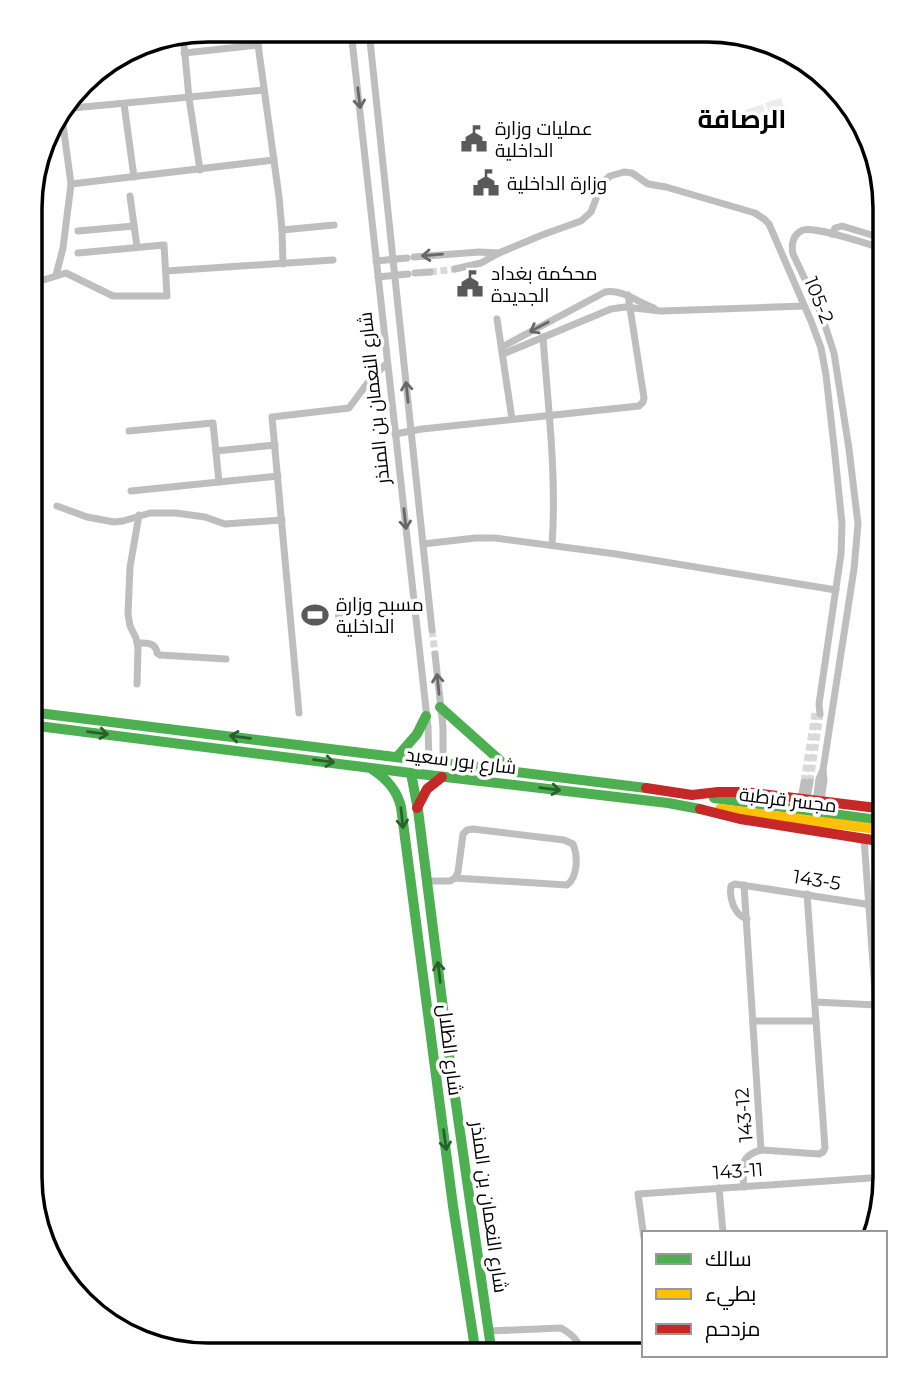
<svg xmlns="http://www.w3.org/2000/svg" width="915" height="1385" font-family="Montserrat,Cairo,sans-serif">
  <style>
    .green { fill: #ececec }
    .water { fill: #bfbfbf }
    .lines { fill: none; stroke-linecap: round; stroke-linejoin: round }
    .street-tunnel { stroke: #d9d9d9; stroke-width: 7; stroke-dasharray: 7 3.5; stroke-linecap: butt }
    .street { stroke: #bebebe; stroke-width: 7 }
    .fast { stroke: #4caf50; stroke-width: 10 }
    .slow { stroke: #ffc107; stroke-width: 10 }
    .jam { stroke: #c62828; stroke-width: 10 }
    .oneway { stroke: #686868 }
    .oneway2 { stroke: #2a602c }
    .labels { text-anchor: middle; dominant-baseline: central; stroke-width: 7; stroke-linejoin: round; paint-order: stroke }
    .poi-label { font-size: 19px; fill: #000; stroke: #fff; text-anchor: start }
    .street-label { font-size: 19px; fill: #000; stroke: #fff }
    .district-label { font-size: 26px; font-weight: bold; fill: #000; stroke: #fff }
    .rim { fill: none; stroke: #000; stroke-width: 3.5 }
  </style>
  <rect width="100%" height="100%" fill="#fff"/>
  <g class="green">
    <path d="M781,98L787,115L771,120L765,103Z"/>
    <path d="M763,104L768,121L750,126L745,110Z"/>
  </g>
  <path class="water" d="M364,600L366,614L336,620L333,606Z"/>
  <g class="lines">
    <g class="street-tunnel">
      <path d="M430,272L455,269"/>
      <path d="M432,630L435,654"/>
      <path d="M804,782L815,713"/>
      <path d="M810,782L820,714"/>
    </g>
    <g class="street">
      <path d="M256,30L279,197L282,230L283,264"/>
      <path d="M351,31L428,727L429,762"/>
      <path d="M369,31L432,630"/>
      <path d="M183,34L189,98L200,170"/>
      <path d="M184,53L258,45"/>
      <path d="M124,104L134,177"/>
      <path d="M62,109L264,90"/>
      <path d="M71,184L274,160"/>
      <path d="M130,196L137,247"/>
      <path d="M282,230L334,225"/>
      <path d="M78,231L134,226"/>
      <path d="M832,234L835,228L842,226L885,239"/>
      <path d="M414,257L479,252L499,253"/>
      <path d="M376,261L407,258"/>
      <path d="M455,269L481,263L499,253L542,235L581,221L591,212L602,183L610,176L624,172L632,173L648,184L666,187L755,213L764,219L769,224L811,321L821,348L826,375L835,455L842,524L841,554L819,704L820,714"/>
      <path d="M166,271L333,260"/>
      <path d="M415,273L430,272"/>
      <path d="M56,275L63,248L71,184L61,110"/>
      <path d="M378,277L408,274"/>
      <path d="M31,279L40,281L66,273L113,296H167L164,245L78,253"/>
      <path d="M497,319L512,419"/>
      <path d="M543,337C548,407 557,476 552,545"/>
      <path d="M502,347L605,292C623,289 637,302 654,308"/>
      <path d="M503,354L611,309L625,307L661,311L804,306"/>
      <path d="M129,431L213,423L219,482"/>
      <path d="M395,434L422,429L639,406L643,402L644,398L628,295"/>
      <path d="M216,451L275,445"/>
      <path d="M131,491L278,476"/>
      <path d="M57,506L87,517L114,522L123,521L150,513H176L205,517L225,524L282,520"/>
      <path d="M423,544L475,538H495L616,554L836,590"/>
      <path d="M138,643C144,643 153,642 156,649C159,655 154,651 160,655L226,659"/>
      <path d="M435,654L443,727V763"/>
      <path d="M137,684L138,648L136,638L130,626L128,614L130,567L139,515"/>
      <path d="M299,713L272,417L349,408L369,381L387,363"/>
      <path d="M801,799L804,782"/>
      <path d="M807,799L810,782"/>
      <path d="M816,801L819,779L823,770L854,569L858,524L849,449L834,353L821,313L793,254C791,244 793,234 803,230C817,226 869,245 885,249"/>
      <path d="M821,801L824,780L823,771"/>
      <path d="M864,838L885,1130"/>
      <path d="M427,881H450L455,878L567,885C578,877 578,856 573,844L564,840L473,829L467,830L463,834L458,872L455,878"/>
      <path d="M744,885L761,1150L819,1154L823,1152L825,1148L807,894"/>
      <path d="M747,919C734,915 729,898 731,886L735,884L885,907"/>
      <path d="M815,1002L876,1005"/>
      <path d="M753,1021H816"/>
      <path d="M744,1187C742,1167 739,1156 761,1150"/>
      <path d="M719,1188L723,1233"/>
      <path d="M644,1238L638,1194L885,1177"/>
      <path d="M489,1331L561,1328C573,1335 580,1341 581,1355"/>
    </g>
    <g class="fast">
      <path d="M440,707L513,772"/>
      <path d="M30,712L646,788"/>
      <path d="M30,725L411,773L668,803L700,809"/>
      <path d="M397,757L417,734L426,716"/>
      <path d="M372,769C387,779 397,790 401,807L453,1206L476,1355"/>
      <path d="M411,773L418,810L448,1048L492,1355"/>
      <path d="M714,798L885,821"/>
    </g>
    <path class="slow" d="M720,809L885,830"/>
    <g class="jam">
      <path d="M646,788L692,795L718,792H745L885,809"/>
      <path d="M417,808L427,789L442,777"/>
      <path d="M700,809L740,819L885,842"/>
    </g>
  </g>
  <defs><path id="oneway-shaft" d="M-6 0H5M1.5-3L5.5 0L1.5 3" fill="none" stroke-width="1.6" stroke-linecap="round" stroke-linejoin="round" transform="scale(1.75)"/></defs>
  <g class="oneway">
    <use href="#oneway-shaft" transform="translate(359 98) rotate(83)"/>
    <use href="#oneway-shaft" transform="translate(432 255) rotate(175)"/>
    <use href="#oneway-shaft" transform="translate(539 327) rotate(152)"/>
    <use href="#oneway-shaft" transform="translate(407 392) rotate(-96)"/>
    <use href="#oneway-shaft" transform="translate(405 519) rotate(84)"/>
    <use href="#oneway-shaft" transform="translate(438 684) rotate(-96)"/>
  </g>
  <g class="oneway2">
    <use href="#oneway-shaft" transform="translate(98 733) rotate(7)"/>
    <use href="#oneway-shaft" transform="translate(240 737) rotate(-173)"/>
    <use href="#oneway-shaft" transform="translate(324 761) rotate(7)"/>
    <use href="#oneway-shaft" transform="translate(550 789) rotate(7)"/>
    <use href="#oneway-shaft" transform="translate(402 818) rotate(84)"/>
    <use href="#oneway-shaft" transform="translate(439 972) rotate(-97)"/>
    <use href="#oneway-shaft" transform="translate(445 1140) rotate(82)"/>
  </g>
  <defs>
    <g id="civic-bare" transform="scale(2.1)"><path d="M-.6-6.5H3V-4.5H.6V-3L4-1V1h2V6H-6V1h2V-1L-.6-3ZM-1.2 2.5V6h2.4V2.5Z" fill="#595959" stroke="#fff" stroke-width="2.5" paint-order="stroke"/></g>
    <g id="stadium-bare" transform="scale(2.1)"><path d="M0-5a6.5 5 0 1 0 0 10a6.5 5 0 1 0 0-10ZM-3.5-1.8h7v3.6h-7Z" fill="#595959" stroke="#fff" stroke-width="2.5" paint-order="stroke"/></g>
  </defs>
  <g fill-rule="evenodd">
    <use href="#civic-bare" x="474" y="139"/>
    <use href="#civic-bare" x="486" y="183"/>
    <use href="#civic-bare" x="470" y="284"/>
    <use href="#stadium-bare" x="315" y="615"/>
  </g>
  <g class="labels">
    <g class="poi-label">
      <text x="495" y="128">عمليات وزارة<tspan x="495" dy="22">الداخلية</tspan></text>
      <text x="507" y="183">وزارة الداخلية</text>
      <text x="491" y="273">محكمة بغداد<tspan x="491" dy="22">الجديدة</tspan></text>
      <text x="336" y="604">مسبح وزارة<tspan x="336" dy="22">الداخلية</tspan></text>
    </g>
    <g class="street-label">
      <text transform="translate(819 300) rotate(68)">105-2</text>
      <text transform="translate(374 398) rotate(-96)">شارع النعمان بن المنذر</text>
      <text transform="translate(461 761) rotate(7)">شارع بور سعيد</text>
      <text transform="translate(788 800) rotate(7)">مجسر قرطبة</text>
      <text transform="translate(817 880) rotate(9)">143-5</text>
      <text transform="translate(450 1050) rotate(83)">شارع الظلال</text>
      <text transform="translate(744 1115) rotate(-95)">143-12</text>
      <text transform="translate(738 1171) rotate(-4)">143-11</text>
      <text transform="translate(489 1207) rotate(82)">شارع النعمان بن المنذر</text>
    </g>
    <g class="district-label">
      <text x="742" y="119">الرصافة</text>
    </g>
  </g>
  <path d="M0 0H915V1385H0ZM208 42H707A166 166 0 0 1 873 208V1177A166 166 0 0 1 707 1343H208A166 166 0 0 1 42 1177V208A166 166 0 0 1 208 42Z" fill="#fff" fill-rule="evenodd"/>
  <path class="rim" d="M208 42H707A166 166 0 0 1 873 208V1177A166 166 0 0 1 707 1343H208A166 166 0 0 1 42 1177V208A166 166 0 0 1 208 42Z"/>
  <rect x="642" y="1231" width="245" height="126" fill="#ffffff" stroke="#999999" stroke-width="2"/>
  <rect x="656" y="1254" width="35" height="10" fill="#4caf50" stroke="#999999" stroke-width="2"/>
  <text x="705" y="1266" font-size="21" fill="#000000">سالك</text>
  <rect x="656" y="1289" width="35" height="10" fill="#ffc107" stroke="#999999" stroke-width="2"/>
  <text x="705" y="1301" font-size="21" fill="#000000">بطيء</text>
  <rect x="656" y="1324" width="35" height="10" fill="#c62828" stroke="#999999" stroke-width="2"/>
  <text x="705" y="1336" font-size="21" fill="#000000">مزدحم</text>
</svg>
